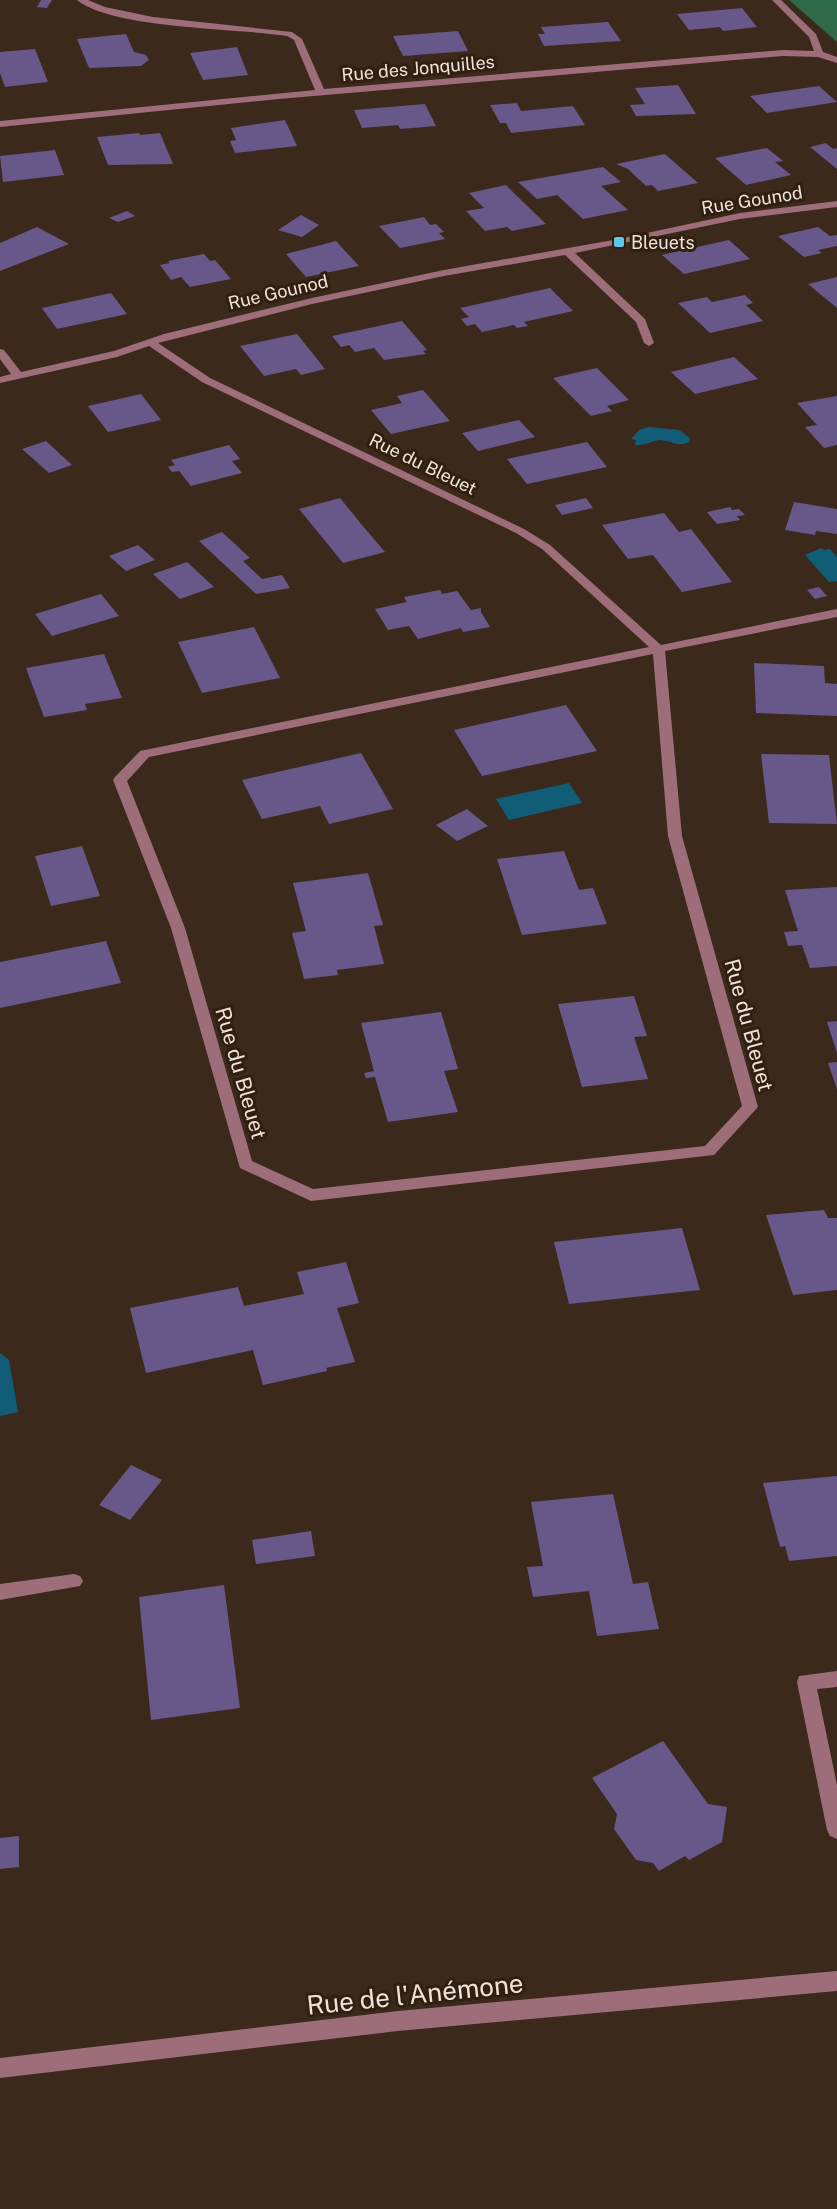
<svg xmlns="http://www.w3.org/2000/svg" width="837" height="2209" font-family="'Public Sans',sans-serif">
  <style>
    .forest { fill: #2e694a }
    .water { fill: #115d77 }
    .building { fill: #685789 }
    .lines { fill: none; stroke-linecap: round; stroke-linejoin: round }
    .minor { fill: #9d6d7a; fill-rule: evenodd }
    .poi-dot { fill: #5cc7e8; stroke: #311f11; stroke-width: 2 }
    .labels { text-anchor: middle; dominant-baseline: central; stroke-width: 6; stroke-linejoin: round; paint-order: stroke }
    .far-street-label { font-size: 18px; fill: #eee2d9; stroke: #311f11 }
    .far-poi-label { font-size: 18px; fill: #eee2d9; stroke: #311f11; text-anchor: start }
    .street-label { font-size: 21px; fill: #eee2d9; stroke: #311f11 }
    .near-street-label { font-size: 26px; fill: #eee2d9; stroke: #311f11 }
  </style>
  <rect width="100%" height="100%" fill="#3b291b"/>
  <path class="forest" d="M789,0H837V42Z"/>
  <g class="water">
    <path d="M649,427L679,430L690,438L689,442C677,448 671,440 659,440C651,441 644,446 635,445L636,440L631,439L639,430Z"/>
    <path d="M821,548L824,550L830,549L837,557V581L829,582L805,555Z"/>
    <path d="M569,783L582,803L509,820L496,799Z"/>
    <path d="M0,1353L9,1360L18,1412L0,1416Z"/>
  </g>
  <g class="building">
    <path d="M41,0H52L47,8L37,7Z"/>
    <path d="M742,8L757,27L723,31L720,27L689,30L677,14Z"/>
    <path d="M608,22L621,41L544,46L538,34H545L541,27Z"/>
    <path d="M458,31L468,51L403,56L393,36Z"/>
    <path d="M126,34L134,52L146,55L149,60L141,66L89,68L77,39Z"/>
    <path d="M237,47L248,75L203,80L190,53Z"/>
    <path d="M35,49L48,82L5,87L0,73V52Z"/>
    <path d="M678,85L696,114L636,116L630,105L645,104L635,88Z"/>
    <path d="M819,86L837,102L767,113L750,96Z"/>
    <path d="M517,103L521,111L573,106L585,125L511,133L506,123H500L490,105Z"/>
    <path d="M425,104L436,126L400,129L398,125L362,128L354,110Z"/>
    <path d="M285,120L297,146L235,153L230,141L236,140L231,128Z"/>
    <path d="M139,133L140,135L160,133L173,164L108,165L97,137Z"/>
    <path d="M826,143L833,149L837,148V169L810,147Z"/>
    <path d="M767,148L783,161L775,162L791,175L746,185L715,158Z"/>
    <path d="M55,150L64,175L3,182L0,156Z"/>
    <path d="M665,154L698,183L658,191L652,185L646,186L628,169L616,164Z"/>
    <path d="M603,167L621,182L601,186L628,210L583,219L557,195L537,199L518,182Z"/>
    <path d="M506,185L518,197L546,224L512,231L507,227L485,231L466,211L484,208L469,193Z"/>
    <path d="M127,211L135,216L118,222L109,218Z"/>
    <path d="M301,215L319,225L302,237L278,230Z"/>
    <path d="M424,217L430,225L436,224L444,232L439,233L445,239L400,248L379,226Z"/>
    <path d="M37,227L69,244L0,271V243Z"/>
    <path d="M818,227L830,236L837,235V246L818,250L822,253L804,257L778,236Z"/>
    <path d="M729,240L750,259L684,274L662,255Z"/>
    <path d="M336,241L359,266L306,277L286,254Z"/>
    <path d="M204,254L210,261L215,260L231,279L190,287L181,277L171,280L160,265L170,263L168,261Z"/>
    <path d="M837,277V308L808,284Z"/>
    <path d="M550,288L573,311L524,322L528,326L517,328L514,325L482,332L475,324L467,326L461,319L469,317L460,308Z"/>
    <path d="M111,293L127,314L57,329L42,308Z"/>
    <path d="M745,295L753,303L746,305L763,321L710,333L678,303L707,297L712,302Z"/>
    <path d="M402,321L427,350L423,351L426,354L384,360L374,348L355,352L349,345L341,347L332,336Z"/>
    <path d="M297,334L325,369L301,375L296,369L264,376L240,346Z"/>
    <path d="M734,357L758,379L695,394L671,372Z"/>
    <path d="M597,368L629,400L607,406L612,411L591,416L553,378Z"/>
    <path d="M423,390L450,421L391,434L371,410L402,403L397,396Z"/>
    <path d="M141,394L161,420L108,432L88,406Z"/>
    <path d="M837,396V445L824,448L805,427L817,425L797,403Z"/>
    <path d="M519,420L535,437L478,451L462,433Z"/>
    <path d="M46,441L72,465L49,473L22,449Z"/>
    <path d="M587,442L607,467L527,484L507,459Z"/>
    <path d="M229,445L240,459L232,461L242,473L191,486L179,471L172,472L168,467L175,465L171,460Z"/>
    <path d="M340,498L362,525L385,552L343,563L299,509Z"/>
    <path d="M586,498L593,508L562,515L555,505Z"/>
    <path d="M794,502L837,509V534L816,531L815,535L785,530Z"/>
    <path d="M730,507L732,510L739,509L745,515L737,516L740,520L717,524L707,512Z"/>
    <path d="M664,513L679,532L691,529L732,582L682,592L653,555L628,559L602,525Z"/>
    <path d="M222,532L250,558L243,561L262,579L282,575L290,588L256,594L199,541Z"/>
    <path d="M138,545L155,560L126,571L109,556Z"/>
    <path d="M187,562L214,587L180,599L153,574Z"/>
    <path d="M819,587L827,596L815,599L807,590Z"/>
    <path d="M440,590L442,594L457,591L471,610L481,608V612L490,627L463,632L461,628L418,639L409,626L388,630L375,609L407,602L404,597Z"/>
    <path d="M101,594L119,616L52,636L35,614Z"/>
    <path d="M254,627L280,678L202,693L178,642Z"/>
    <path d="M104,654L122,698L85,704L87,710L44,717L26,668Z"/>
    <path d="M754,663L824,666L825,683L837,684V716L756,713Z"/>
    <path d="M566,705L597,751L482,776L454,730Z"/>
    <path d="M361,753L393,809L329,824L320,806L262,819L242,780Z"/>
    <path d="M761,754L829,755L837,824L769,823Z"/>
    <path d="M467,809L488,826L457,841L436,825Z"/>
    <path d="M82,846L100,896L51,906L35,856Z"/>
    <path d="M564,851L579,890L593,888L607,924L522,935L497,859Z"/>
    <path d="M368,873L383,925L374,926L384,964L337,970L338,975L304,979L292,933L306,931L293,883Z"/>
    <path d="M837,887V966L810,968L802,945L788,946L784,932L798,931L785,890Z"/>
    <path d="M106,941L121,983L0,1008V962Z"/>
    <path d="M634,996L647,1036L634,1037L648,1079L582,1087L558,1004Z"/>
    <path d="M441,1012L458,1069L444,1071L458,1112L388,1122L375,1077L366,1078L364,1073L374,1071L361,1023Z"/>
    <path d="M837,1021V1053L827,1022Z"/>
    <path d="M837,1062V1089L828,1063Z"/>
    <path d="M824,1210L828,1218H837V1290L793,1295L766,1215Z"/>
    <path d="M682,1228L700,1290L569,1304L554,1242Z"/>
    <path d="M346,1262L359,1303L337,1308L355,1362L326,1368L327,1371L263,1385L253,1350L146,1373L130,1308L238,1287L244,1306L304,1294L297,1272Z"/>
    <path d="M131,1465L162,1480L130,1520L99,1505Z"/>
    <path d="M837,1476V1556L789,1561L785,1546L780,1547L763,1483Z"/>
    <path d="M613,1494L633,1584L648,1582L659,1629L597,1636L589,1591L533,1597L527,1567L543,1566L531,1502Z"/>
    <path d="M311,1531L315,1556L256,1564L252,1540Z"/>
    <path d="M224,1585L240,1708L151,1720L139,1597Z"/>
    <path d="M663,1741L708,1804L727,1807L722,1842L689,1860L685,1856L659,1871L653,1863L636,1860L614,1829L617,1814L592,1778Z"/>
    <path d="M19,1836V1867L0,1869V1838Z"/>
  </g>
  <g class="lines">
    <g class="minor">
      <path d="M77,0H88L105,7L153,17L292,32L302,39L324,89L783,50L814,51L809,37L772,0H781L816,34L823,52L837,57V63L818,57L783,56L279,99L0,127V121L315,90L294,40L287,36C236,28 113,29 77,0Z"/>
      <path d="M837,201V207L740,219L575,253L645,319L654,343L649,346L644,343L636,322L565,255L444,276L312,304L158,343L210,378L524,529L550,545L661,645L837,609V617L665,651L682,836L758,1107L714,1155L311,1201L240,1168L171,928L113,780L115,777L140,751L145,750L649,647L542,549L516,533L202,382L149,346L117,357L0,383V377L11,374L0,359V349L4,350L21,372L114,351L164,334L312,298L444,270L619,239L740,213ZM653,654L668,836L742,1106L705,1146L313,1189L252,1161L185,928L127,781L149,757Z"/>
      <path d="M74,1574L80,1576L83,1581L80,1586L0,1600V1584Z"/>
      <path d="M837,1671V1687L817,1689L837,1785V1839L830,1836L827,1830L797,1682L799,1676Z"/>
      <path d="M837,1971V1991L398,2031L0,2078V2058L398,2011Z"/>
    </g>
  </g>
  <rect class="poi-dot" x="613" y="236" width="12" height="12" rx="3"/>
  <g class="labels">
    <g class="far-street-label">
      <text transform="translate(418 68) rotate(-5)">Rue des Jonquilles</text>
      <text transform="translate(752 200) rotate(-9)">Rue Gounod</text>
      <text transform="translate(278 292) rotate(-13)">Rue Gounod</text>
      <text transform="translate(423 464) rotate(26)">Rue du Bleuet</text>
    </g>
    <g class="far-poi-label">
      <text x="631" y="242">Bleuets</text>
    </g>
    <g class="street-label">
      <text transform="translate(749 1025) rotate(75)">Rue du Bleuet</text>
      <text transform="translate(241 1073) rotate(74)">Rue du Bleuet</text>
    </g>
    <g class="near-street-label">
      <text transform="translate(415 1994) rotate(-6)">Rue de l'Anémone</text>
    </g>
  </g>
</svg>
